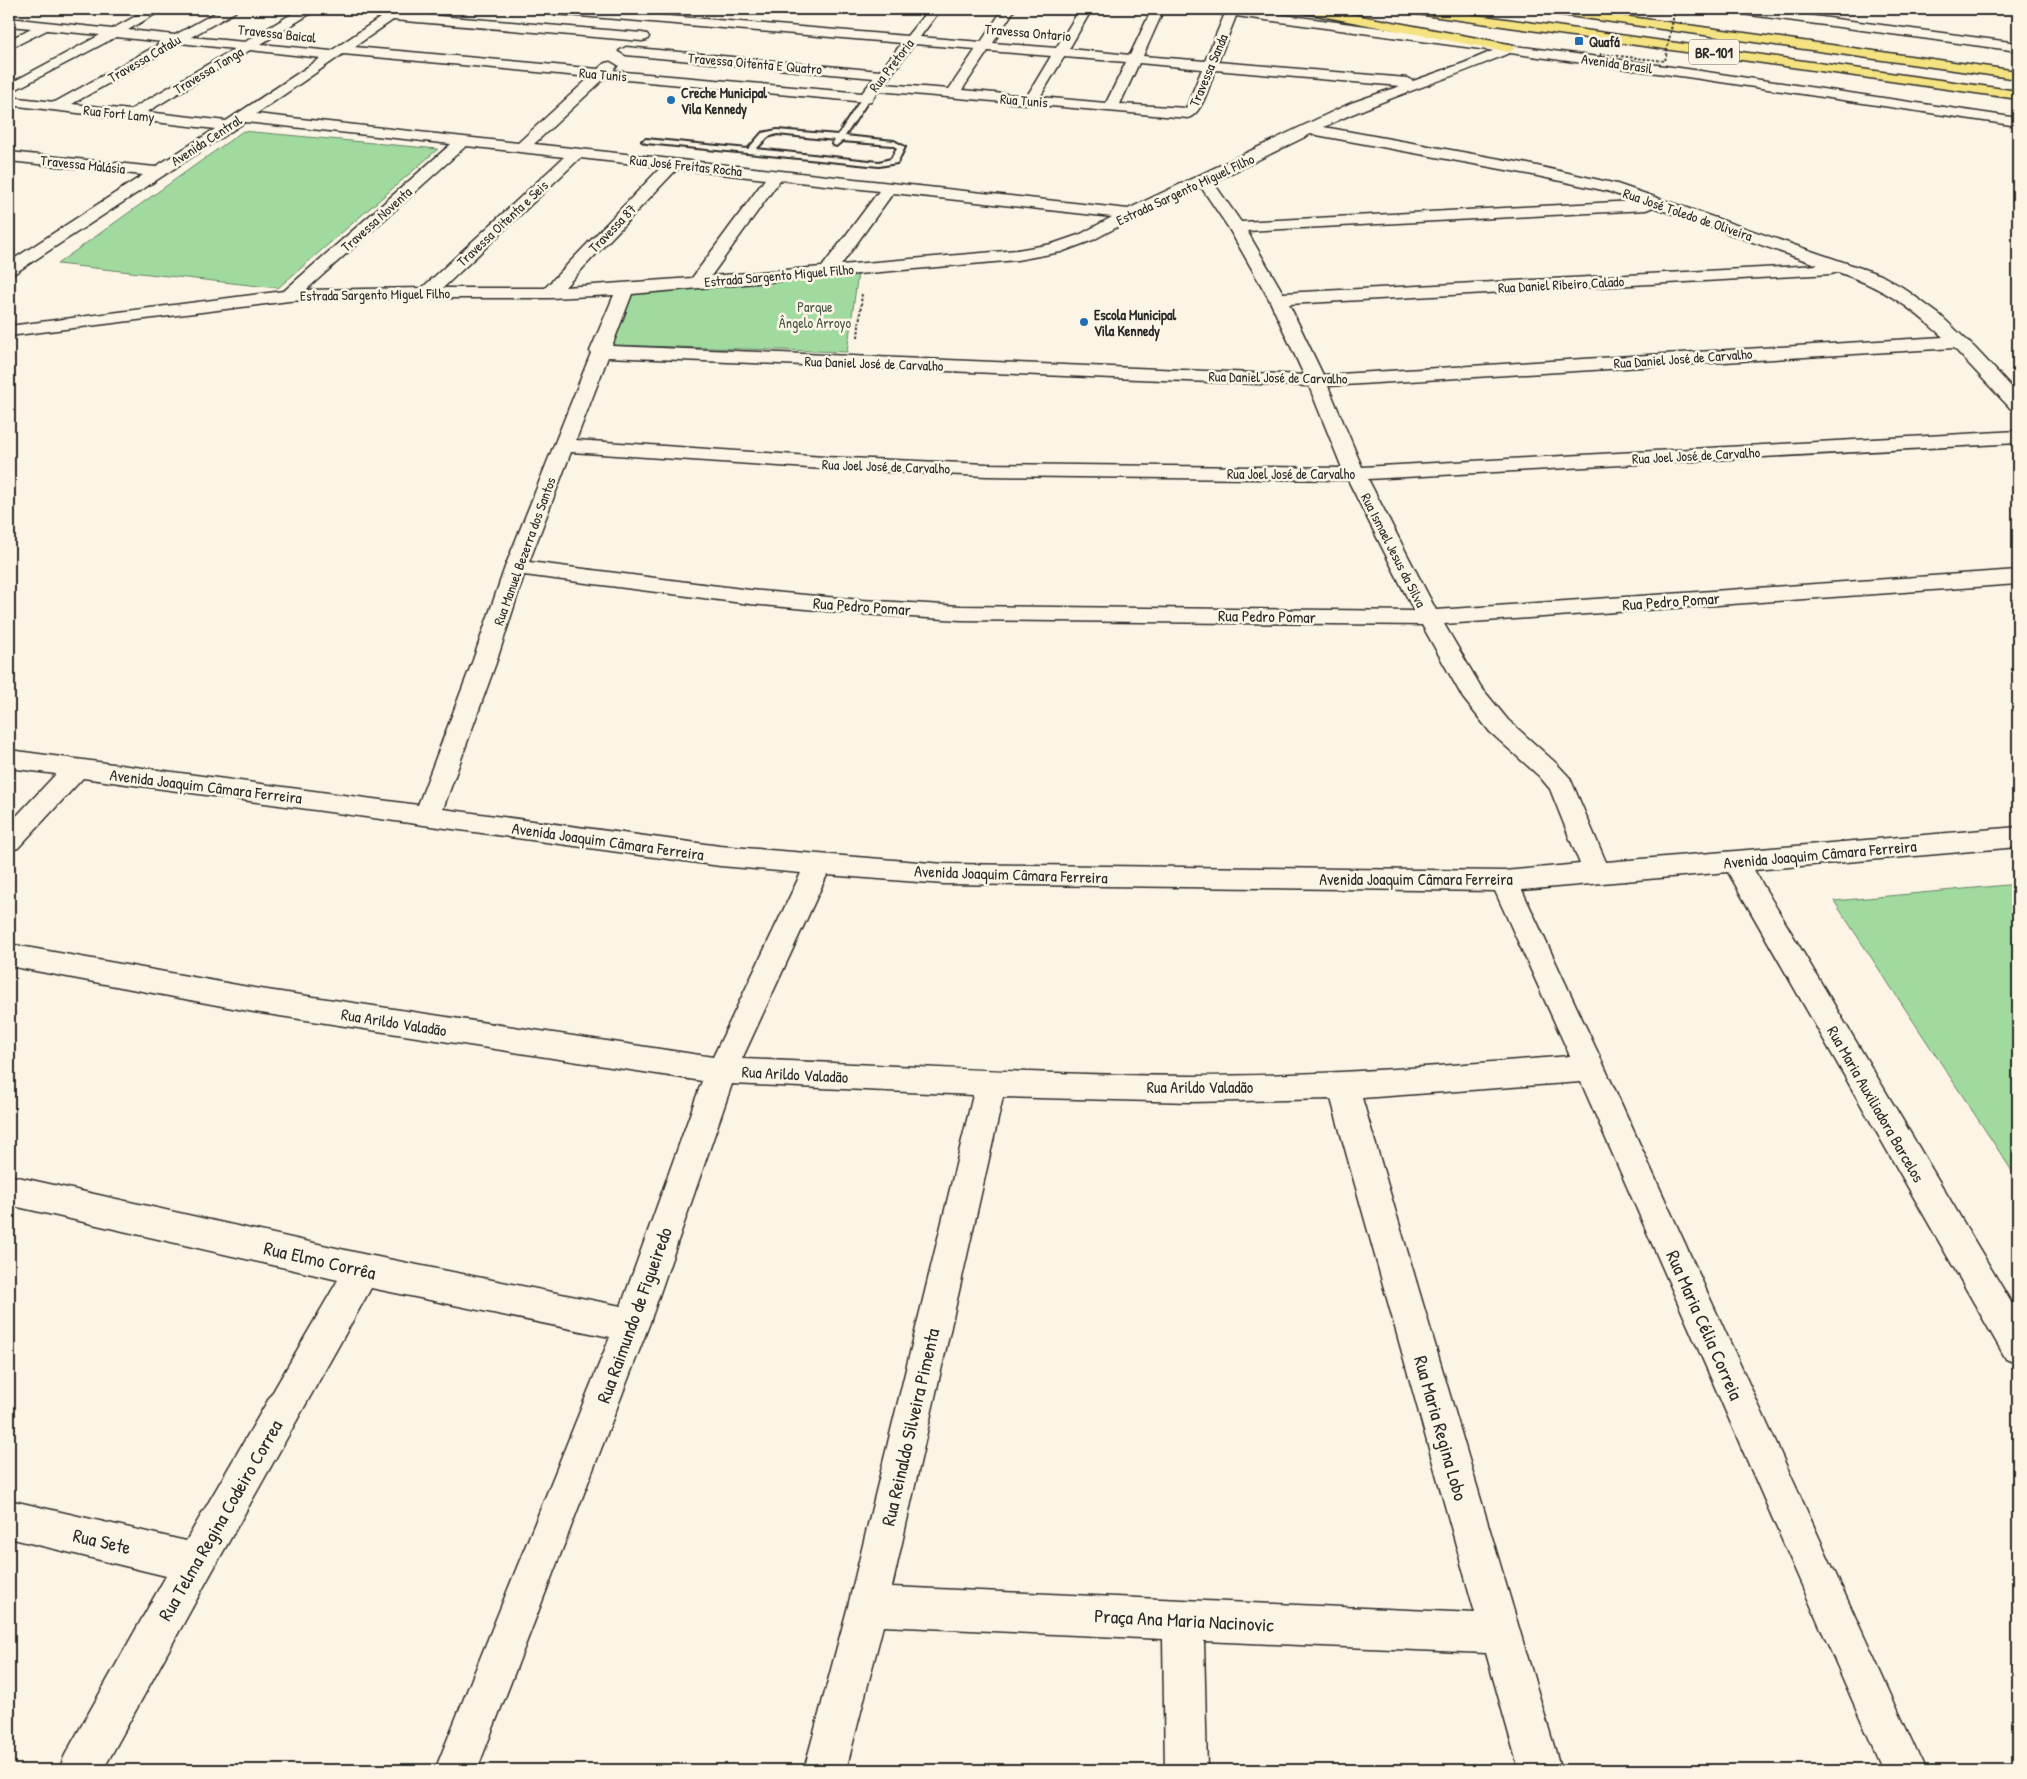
<svg xmlns="http://www.w3.org/2000/svg" width="2027" height="1779" font-family="'Patrick Hand',sans-serif">
  <style>
    .green { fill: #a1da9f; stroke: #668265 }
    .lines { fill: none; stroke-linecap: round; stroke-linejoin: round }
    .service-casing { stroke: #2b2b2b; stroke-width: 4 }
    .minor-casing { stroke: #2b2b2b; stroke-width: 3 }
    .tertiary-casing { stroke: #2b2b2b; stroke-width: 3 }
    .motorway-casing { stroke: #2b2b2b; stroke-width: 3 }
    .path { stroke: #2b2b2b; stroke-width: 2; stroke-dasharray: 2.5 2; stroke-linecap: butt }
    .service { fill: #fcf5e5; fill-rule: evenodd }
    .minor { fill: #fcf5e5; fill-rule: evenodd }
    .tertiary { fill: #fcf5e5; fill-rule: evenodd }
    .motorway { fill: #f5e382; fill-rule: evenodd }
    .path-bridge { stroke: #2b2b2b; stroke-width: 2; stroke-dasharray: 2.5 2; stroke-linecap: butt }
    .poi-dot { fill: #1f6fb2; stroke: #fcf5e5; stroke-width: 2 }
    .labels { text-anchor: middle; dominant-baseline: central; stroke-width: 5; stroke-linejoin: round; paint-order: stroke }
    .far-street-label { font-size: 14px; fill: #2b2b2b; stroke: #fcf5e5 }
    .far-poi-label { font-size: 14px; font-weight: bold; fill: #2b2b2b; stroke: #fcf5e5; text-anchor: start }
    .far-park-label { font-size: 14px; fill: #485748; stroke: #fcf5e5 }
    .shield { fill: #fcf5e5; stroke: #6a6863; stroke-width: 1 }
    .shield-label { font-size: 15px; font-weight: bold; fill: #2b2b2b }
    .street-label { font-size: 16px; fill: #2b2b2b; stroke: #fcf5e5 }
    .near-street-label { font-size: 19px; fill: #2b2b2b; stroke: #fcf5e5 }
  </style>
  <rect width="100%" height="100%" fill="#fcf5e5"/>
  <filter id="ink" filterUnits="userSpaceOnUse"><feTurbulence type="fractalNoise" baseFrequency=".02" numOctaves="2"/><feDisplacementMap in="SourceGraphic" scale="10" xChannelSelector="R" yChannelSelector="G"/><feConvolveMatrix kernelMatrix="1 2 1 2 8 2 1 2 1" color-interpolation-filters="sRGB"/></filter>
  <g filter="url(#ink)">
    <g class="green">
      <path d="M243,131L438,149L278,288L57,264Z"/>
      <path d="M858,273L847,352L609,345L634,291Z"/>
      <path d="M2018,884V1180L1834,901Z"/>
    </g>
    <g class="lines">
      <g class="service-casing">
        <path id="service" d="M863,96L870,98L845,136L894,141L905,147L897,163L879,166L646,143L642,141L646,139L748,149L762,133L777,130L838,135ZM777,134L835,140L832,144L836,146L842,141L892,145L897,148L891,159L879,162L756,149L768,137Z"/>
      </g>
      <g class="minor-casing">
        <path id="minor" d="M149,9H164L128,30L175,35L222,9H237L235,12L191,37L245,42L300,9H315L313,12L261,44L331,51L393,9H407L403,13L642,33L647,34L649,37L647,40L642,41L393,20L354,47L598,69L605,63L610,62L617,66L613,71L862,93L874,78L626,55L619,51L626,47L880,71L902,43L544,13L538,9H586L907,36L929,9H941L920,37L981,42L1003,9H1015L993,43L1056,48L1080,9H1092L1069,49L1130,55L1152,9H1164L1143,56L1205,61L1226,11L1227,9H1237L1238,11L1218,62L1407,78L1413,81L1464,63L1509,44L1514,45L1516,48L1514,51C1451,79 1385,97 1324,127L1528,164L1617,184L1881,275L1902,287L1940,315L1975,348L2018,394V411L2011,409L1954,348L1328,386L1362,467L2018,431V443L1368,479L1436,610L2018,570V584L1444,624L1481,687L1508,720L1557,764L1570,778L1606,862L2018,827V847L1754,870L2018,1314V1364L2006,1359L1728,872L1522,890L1605,1068L1925,1770H1883L1581,1082L1362,1098L1561,1770H1519L1486,1653L1204,1641L1207,1770H1165L1163,1639L883,1626L846,1770H804L848,1606L973,1095L732,1084L649,1325L477,1770H435L610,1337L371,1288L209,1577L103,1770H59L65,1755L166,1576L9,1538V1500L186,1541L338,1280L9,1205V1175L363,1254L621,1306L702,1081L254,1012L9,966V944L254,988L713,1057L801,873L720,866L83,778L18,848L9,851V824L56,774L9,768V750L418,805L473,660L505,567L591,353L590,351L614,295L550,298H340L289,301L9,336V326L284,291L451,144L245,122L15,273L9,274V262L143,175L9,161V152L155,167L215,129L9,105V97L55,102L163,42L116,37L9,93V84L100,35L47,30L9,49V40L31,28L9,26V18L112,29ZM180,43L234,49L130,110L72,104ZM914,44L976,49L949,89L884,84ZM250,50L321,58L226,121L147,112ZM988,51L1051,56L1027,96L962,90ZM343,54L590,77L518,143L256,114ZM1064,57L1126,62L1106,103L1040,97ZM1139,63L1202,69L1186,108L1120,104ZM1215,70L1400,86L1351,103L1128,209L534,144L605,78L866,102L871,101L878,91L1188,118C1202,115 1210,83 1215,70ZM1311,134L1528,174L1607,191L1635,201L1241,222L1213,182ZM466,146L564,157L422,288L306,290ZM580,158L661,167L545,288H443ZM677,169L765,179L692,278L565,287ZM780,180L879,191L822,267L711,276ZM1201,187L1228,227L1269,299L1304,375L612,346L632,294L1017,260L1061,252L1093,240L1136,217ZM893,193L1112,217L1081,234L1052,244L1017,250L841,265ZM1653,207L1818,265L1283,293L1247,231L1646,210ZM1838,272C1883,288 1908,305 1943,337L1323,375L1289,304L1831,274ZM608,357L1309,386L1342,468L987,464L824,457L576,440ZM571,452L824,469L987,476L1348,480L1414,611L961,606L861,600L750,590L529,562ZM524,575L750,604L861,614L961,620L1422,625L1463,698L1490,732L1539,776L1550,789L1580,864L1504,871L944,864L720,846L443,809L497,660ZM827,875L944,884L1495,891L1570,1056C1444,1066 1318,1076 1191,1076C1042,1075 891,1065 742,1059ZM1003,1097L1191,1102L1331,1099L1475,1613L892,1587Z"/>
      </g>
      <g class="tertiary-casing">
        <g id="tertiary">
          <path d="M1208,9H1240L1687,69L2018,118V126L1687,77L1214,13L1210,12Z"/>
          <path d="M1729,9H1761L2018,43V51L1735,13L1731,12Z"/>
        </g>
      </g>
      <g class="motorway-casing">
        <g id="motorway">
          <path d="M1299,9H1324L1509,44L1516,48L1509,52L1305,13L1301,12Z"/>
          <path d="M1404,9H1435L2018,91V99L1410,13L1406,12Z"/>
          <path d="M1542,9H1573L2018,71V79L1548,13L1544,12Z"/>
        </g>
      </g>
      <path class="path" d="M858,337L862,293"/>
      <use href="#service" class="service"/>
      <use href="#minor" class="minor"/>
      <use href="#tertiary" class="tertiary"/>
      <use href="#motorway" class="motorway"/>
      <path class="path-bridge" d="M1600,56L1601,54L1665,61L1675,9"/>
    </g>
  </g>
  <g class="poi-dot">
    <rect x="1574" y="36" width="10" height="10" rx="2.5"/>
    <circle cx="671" cy="100" r="5"/>
    <circle cx="1084" cy="322" r="5"/>
  </g>
  <g class="labels">
    <g class="far-street-label">
      <text transform="translate(1028 32) rotate(5)">Travessa Ontario</text>
      <text transform="translate(277 33) rotate(6)">Travessa Baical</text>
      <text transform="translate(144 58) rotate(-30)">Travessa Catalu</text>
      <text transform="translate(755 63) rotate(5)">Travessa Oitenta E Quatro</text>
      <text transform="translate(1617 63) rotate(8)">Avenida Brasil</text>
      <text transform="translate(891 65) rotate(-52)">Rua Pretoria</text>
      <text transform="translate(208 70) rotate(-31)">Travessa Tanga</text>
      <text transform="translate(1208 70) rotate(-67)">Travessa Sanda</text>
      <text transform="translate(603 74) rotate(5)">Rua Tunis</text>
      <text transform="translate(1024 100) rotate(5)">Rua Tunis</text>
      <text transform="translate(119 113) rotate(6)">Rua Fort Lamy</text>
      <text transform="translate(206 140) rotate(-33)">Avenida Central</text>
      <text transform="translate(83 164) rotate(6)">Travessa Malásia</text>
      <text transform="translate(686 165) rotate(6)">Rua José Freitas Rocha</text>
      <text transform="translate(1185 189) rotate(-25)">Estrada Sargento Miguel Filho</text>
      <text transform="translate(1688 214) rotate(19)">Rua José Toledo de Oliveira</text>
      <text transform="translate(376 219) rotate(-42)">Travessa Noventa</text>
      <text transform="translate(502 223) rotate(-43)">Travessa Oitenta e Seis</text>
      <text transform="translate(612 228) rotate(-46)">Travessa 87</text>
      <text transform="translate(779 275) rotate(-5)">Estrada Sargento Miguel Filho</text>
      <text transform="translate(1561 284) rotate(-3)">Rua Daniel Ribeiro Calado</text>
      <text transform="translate(375 294) rotate(-1)">Estrada Sargento Miguel Filho</text>
      <text transform="translate(1683 358) rotate(-4)">Rua Daniel José de Carvalho</text>
      <text transform="translate(874 363) rotate(2)">Rua Daniel José de Carvalho</text>
      <text transform="translate(1278 377) rotate(1)">Rua Daniel José de Carvalho</text>
      <text transform="translate(1696 455) rotate(-3)">Rua Joel José de Carvalho</text>
      <text transform="translate(886 466) rotate(2)">Rua Joel José de Carvalho</text>
      <text x="1291" y="473">Rua Joel José de Carvalho</text>
      <text transform="translate(1394 550) rotate(63)">Rua Ismael Jesus da Silva</text>
      <text transform="translate(524 551) rotate(-70)">Rua Manuel Bezerra dos Santos</text>
    </g>
    <g class="far-poi-label">
      <text x="1589" y="41">Quafá</text>
      <text x="681" y="92">Creche Municipal<tspan x="681" dy="16">Vila Kennedy</tspan></text>
      <text x="1094" y="314">Escola Municipal<tspan x="1094" dy="16">Vila Kennedy</tspan></text>
    </g>
    <g class="far-park-label">
      <text x="815" y="306">Parque<tspan x="815" dy="16">Ângelo Arroyo</tspan></text>
    </g>
    <rect class="shield" x="1689" y="39.5" width="50" height="25" rx="4"/>
    <g class="shield-label">
      <text x="1714" y="52">BR-101</text>
    </g>
    <g class="street-label">
      <text transform="translate(1671 601) rotate(-4)">Rua Pedro Pomar</text>
      <text transform="translate(862 606) rotate(4)">Rua Pedro Pomar</text>
      <text transform="translate(1267 616) rotate(1)">Rua Pedro Pomar</text>
      <text transform="translate(206 786) rotate(7)">Avenida Joaquim Câmara Ferreira</text>
      <text transform="translate(608 841) rotate(8)">Avenida Joaquim Câmara Ferreira</text>
      <text transform="translate(1820 854) rotate(-5)">Avenida Joaquim Câmara Ferreira</text>
      <text transform="translate(1011 874) rotate(2)">Avenida Joaquim Câmara Ferreira</text>
      <text x="1416" y="879">Avenida Joaquim Câmara Ferreira</text>
      <text transform="translate(394 1022) rotate(9)">Rua Arildo Valadão</text>
      <text transform="translate(795 1074) rotate(3)">Rua Arildo Valadão</text>
      <text x="1200" y="1087">Rua Arildo Valadão</text>
      <text transform="translate(1876 1104) rotate(60)">Rua Maria Auxiliadora Barcelos</text>
    </g>
    <g class="near-street-label">
      <text transform="translate(320 1260) rotate(13)">Rua Elmo Corrêa</text>
      <text transform="translate(634 1315) rotate(-70)">Rua Raimundo de Figueiredo</text>
      <text transform="translate(1705 1325) rotate(66)">Rua Maria Célia Correia</text>
      <text transform="translate(910 1427) rotate(-77)">Rua Reinaldo Silveira Pimenta</text>
      <text transform="translate(1441 1428) rotate(74)">Rua Maria Regina Lobo</text>
      <text transform="translate(220 1520) rotate(-60)">Rua Telma Regina Codeiro Correa</text>
      <text transform="translate(102 1541) rotate(13)">Rua Sete</text>
      <text transform="translate(1184 1620) rotate(3)">Praça Ana Maria Nacinovic</text>
    </g>
  </g>
  <rect width="2027" height="1779" fill="none" stroke="#fcf5e5" stroke-width="30"/>
  <rect x="15" y="15" width="1997" height="1749" fill="none" stroke="#2b2b2b" stroke-width="2" filter="url(#ink)"/>
</svg>
